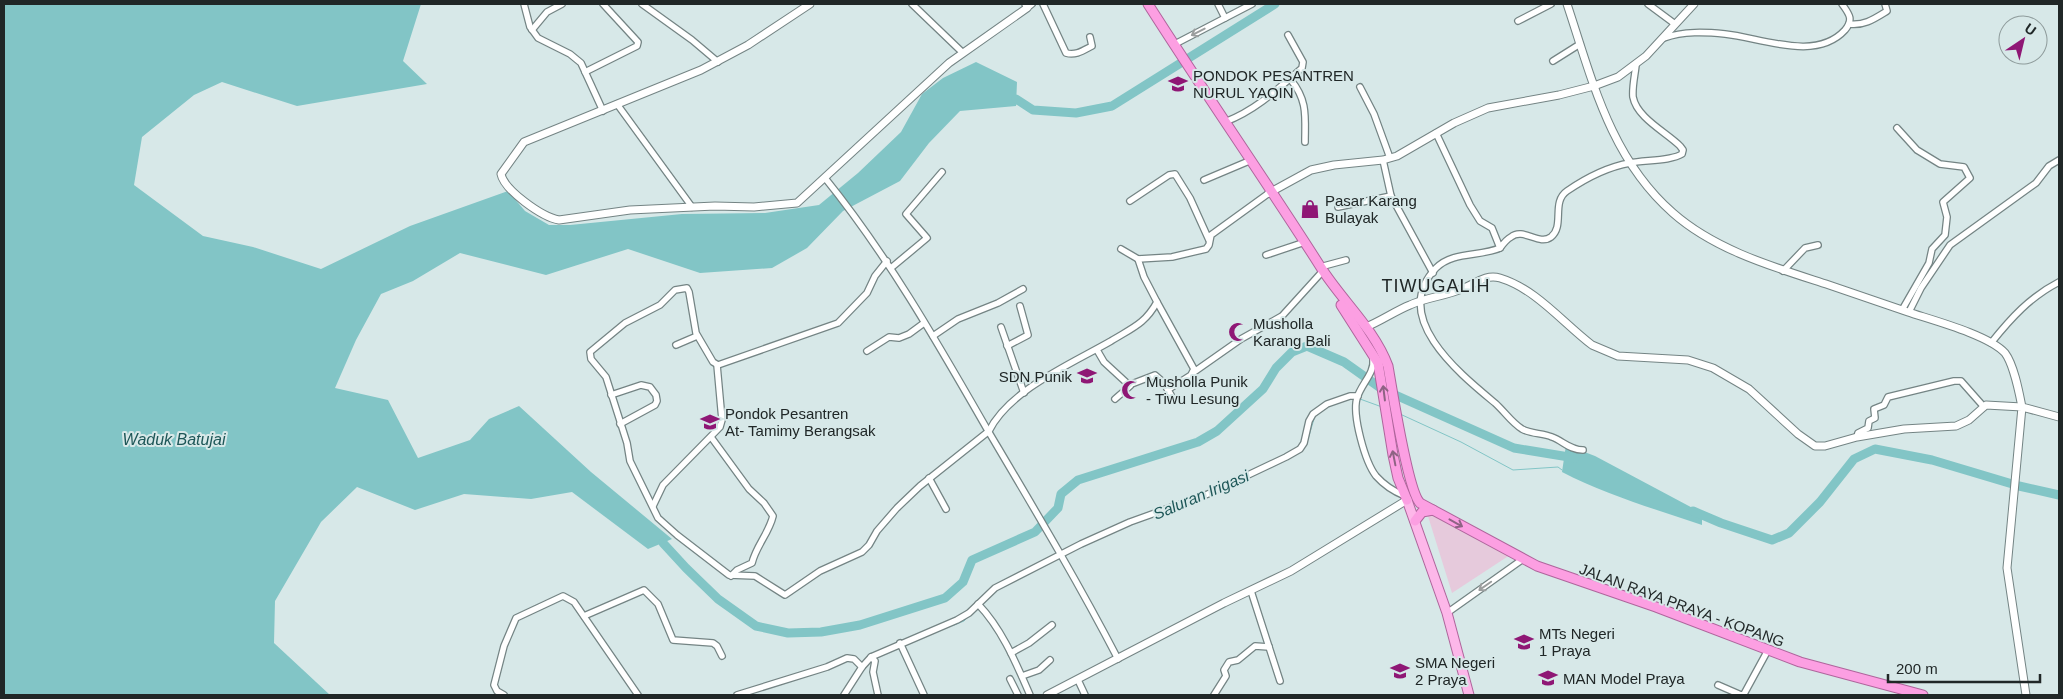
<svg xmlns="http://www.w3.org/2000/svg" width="2063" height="699" font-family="Helvetica,sans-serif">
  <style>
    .green { fill: #e6cadc }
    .water { fill: #82c5c6 }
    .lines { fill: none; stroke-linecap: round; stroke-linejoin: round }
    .stream { stroke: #82c5c6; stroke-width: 1 }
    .river { stroke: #82c5c6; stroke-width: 9 }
    .minor-casing { stroke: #748484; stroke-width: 8 }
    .tertiary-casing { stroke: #748484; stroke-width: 9 }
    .primary-casing { stroke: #af659c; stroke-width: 11 }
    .trunk-casing { stroke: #af659c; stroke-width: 11 }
    .minor { stroke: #fff; stroke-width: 5.5 }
    .tertiary { stroke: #fff; stroke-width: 7 }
    .primary { stroke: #fdb7e9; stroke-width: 9 }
    .trunk { stroke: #fc9fe2; stroke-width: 9 }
    .oneway { stroke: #9b9e9e }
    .oneway2 { stroke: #8e6384 }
    .labels { text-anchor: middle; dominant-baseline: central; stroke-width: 4; stroke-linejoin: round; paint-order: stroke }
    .poi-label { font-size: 15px; fill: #202727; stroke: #d7e8e8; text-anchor: start }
    .street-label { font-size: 15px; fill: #202727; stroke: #d7e8e8 }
    .water-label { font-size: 16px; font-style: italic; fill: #1e5758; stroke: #d7e8e8 }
    .quarter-label { font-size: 18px; letter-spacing: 1px; fill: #202727; stroke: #d7e8e8 }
  </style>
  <rect width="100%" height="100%" fill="#d7e8e8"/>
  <path class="green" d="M1427,513L1510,555L1452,593Z"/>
  <g class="water">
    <path d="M4,4H421L403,61L427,84L297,106L222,82L194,95L142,137L134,185L203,236L253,247L321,269L410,226L508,191L525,211L549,225H570L682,214L765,213L819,205L858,173L901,132L922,94L943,78L976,62L1017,82L1016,106L960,111L929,143L900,181L843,211L807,248L772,268L700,273L628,249L546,275L460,253L413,281L381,294L356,340L335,388L388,400L418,458L470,440L489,419L519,406L591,472L672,539L648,549L572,492L531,499L464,494L415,510L357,487L321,522L275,601L274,643L330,695H4Z"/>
    <path d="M1566,445L1595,456L1702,513V525C1655,509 1606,495 1562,472Z"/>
  </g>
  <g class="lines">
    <g class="stream">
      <path d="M1360,399L1382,407"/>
      <path d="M1400,414L1461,442L1513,470L1558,467L1562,470"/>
      <path d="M1308,439L1314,419"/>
      <path d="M954,625L964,621L969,616"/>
    </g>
    <g class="river">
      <path d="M1016,99L1033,110L1076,113L1112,106L1275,4"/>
      <path d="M1693,511L1721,523L1772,540L1789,533L1820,502L1854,459L1875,449L1932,460L2019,486L2059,495"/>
      <path d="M663,543L686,568L718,599L756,626L788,633L821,632L860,625L945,598L963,582L972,560L1035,532L1058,508L1061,494L1078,480L1198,442L1217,431L1263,389L1276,368L1292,352L1307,346L1344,362L1382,389L1514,448L1575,458"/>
    </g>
    <g class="minor-casing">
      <g id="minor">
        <path d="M524,4L530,27L538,38L570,54L581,63L603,111"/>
        <path d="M642,4L692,40L718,62"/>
        <path d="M912,4L962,52"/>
        <path d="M1025,4L1027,8L1032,4"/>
        <path d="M1043,4L1066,53C1076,56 1084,50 1092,46L1090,37"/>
        <path d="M1218,4L1225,18"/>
        <path d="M1648,4L1675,24"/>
        <path d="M1518,21L1551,4"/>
        <path d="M1849,24C1864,26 1874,19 1887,11L1885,4"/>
        <path d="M532,30L547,12L562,4"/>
        <path d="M1664,38C1684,31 1705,32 1725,34C1762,38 1816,62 1845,30C1854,19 1849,14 1842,4"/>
        <path d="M1175,44L1252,4"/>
        <path d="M1553,61L1580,44"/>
        <path d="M585,72L637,46L638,42L603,4"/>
        <path d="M1291,80C1308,101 1305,117 1305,142"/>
        <path d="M1360,87L1374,114L1390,158"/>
        <path d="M617,104L692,207"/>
        <path d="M1225,122C1256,110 1278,89 1302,68L1303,62L1288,35"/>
        <path d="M1897,128L1917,150L1940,164L1964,167L1970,178L1943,202L1947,217L1945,235L1932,249L1929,263L1902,310"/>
        <path d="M1436,133L1470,205L1480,221L1492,228L1500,248C1503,244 1507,239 1511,237C1523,227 1539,246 1551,237C1565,226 1551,202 1567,191C1586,178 1607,167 1630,163C1644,160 1671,161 1682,154L1683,150L1680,146C1666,132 1637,118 1633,97C1632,87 1635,75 1636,65"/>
        <path d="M1383,160L1391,196L1433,273"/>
        <path d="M825,178C888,256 937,342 987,429C1032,505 1077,580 1118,659"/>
        <path d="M1204,180L1249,161"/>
        <path d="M1130,201L1169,175L1175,174L1190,198L1209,240"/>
        <path d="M1338,207L1391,196"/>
        <path d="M1500,248C1479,257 1453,251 1436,268C1389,317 1460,374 1495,403C1504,411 1512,423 1522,429C1531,434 1543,433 1552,437C1563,441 1570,450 1583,450"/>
        <path d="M1121,249L1138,259L1172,257L1206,249L1209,245L1211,235L1269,193"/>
        <path d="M1266,255L1302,243"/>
        <path d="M887,261L875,276L867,293L838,323L718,365L713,362L696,333L689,292L687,288L675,290L660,305L625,323L590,352L591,359L606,377L627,443L630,461L658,518L677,535L729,575L755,576L785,595L820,571L862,552L869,545L877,531L897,508L920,486L989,431C1009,390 1073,363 1111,341C1132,328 1145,324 1157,302L1144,277L1138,259"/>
        <path d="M1320,267L1346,260"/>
        <path d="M891,268L927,238L906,214L942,172"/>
        <path d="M1783,271L1805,248L1818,245"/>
        <path d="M1157,302L1194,369L1191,375L1169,389"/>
        <path d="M1909,312L1921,288L1950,245L2036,183L2049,166L2059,160"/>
        <path d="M1001,327L1024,393"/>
        <path d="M933,336L958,319L998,303L1023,289"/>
        <path d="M1991,343C2011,318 2030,297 2059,282"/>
        <path d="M676,345L697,336"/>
        <path d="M1007,346L1028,335L1020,306"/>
        <path d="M1097,350L1104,362L1129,385L1155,375L1163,382L1171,395"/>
        <path d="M867,351L889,337L899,338L909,334L924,323"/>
        <path d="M1373,359C1375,373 1361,384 1357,398C1352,415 1365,462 1376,476C1384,485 1395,492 1405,496"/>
        <path d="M1194,372L1241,339L1282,316L1321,273"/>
        <path d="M611,395L641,385L650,387L656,395L657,401L655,405L620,424"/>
        <path d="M1115,399L1130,386"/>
        <path d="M711,437L749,489L764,503L773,516C769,533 756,546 752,563L737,570L731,576"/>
        <path d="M1857,437L1858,433L1868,428L1869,421L1875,418L1874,409L1884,405L1888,397L1954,381H1961L1984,407"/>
        <path d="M929,478L946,509"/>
        <path d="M653,506L663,485L720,427L722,420L717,365"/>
        <path d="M1251,591L1280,681"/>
        <path d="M978,604C1002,629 1016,663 1030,695"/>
        <path d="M1447,613L1523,559"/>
        <path d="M584,616L644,590L658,604L673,640L713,643L717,646L722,656"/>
        <path d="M900,643L924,695"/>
        <path d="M1011,653L1029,643L1052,625"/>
        <path d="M871,657L875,661L873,672L878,695"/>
        <path d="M1022,676L1039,670L1050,660"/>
        <path d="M1010,679L1018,695"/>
        <path d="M1078,680L1085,695"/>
        <path d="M1718,685L1741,695L1744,694L1768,650"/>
        <path d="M504,695L497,691L494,685L504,646L516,618L563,596L574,602L638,695"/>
        <path d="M737,695L827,667L847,658L854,659L862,667"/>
        <path d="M844,695L862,667L871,657L957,620L969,613L995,588L1081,544L1130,522L1208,494L1286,457L1300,449L1304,443L1309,421L1313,414L1327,404L1350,396H1358"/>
        <path d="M1214,695L1226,676L1224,670L1229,662L1238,660L1255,646L1269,647"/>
      </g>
    </g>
    <g class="tertiary-casing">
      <g id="tertiary">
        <path d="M810,4L748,45L701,70L524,142L501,174C504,190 542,217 559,220L630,210L715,206L754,207L797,203L949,63L1027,8"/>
        <path d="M1567,4C1592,79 1610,158 1673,213C1716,251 1777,268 1829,285C1856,294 1882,303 1908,312C1932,320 1989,335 2005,353C2014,365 2019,392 2022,407L2059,417"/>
        <path d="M1269,193L1311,170L1334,165L1383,160L1397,156L1454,123L1488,108L1559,95L1594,86L1618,77L1646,56L1694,4"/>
        <path d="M1366,327C1381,321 1395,311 1410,305C1427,297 1447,296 1464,288C1476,283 1486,274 1500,278C1536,289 1562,322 1592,345L1618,356L1688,360L1713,368L1749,389L1798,434L1815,446H1825L1857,437L1904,429L1956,426L1969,420L1986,405L2022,407L2007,568L2026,695"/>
        <path d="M1047,695L1224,603L1291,571L1407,500"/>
      </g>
    </g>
    <g class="primary-casing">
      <path id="primary" d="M1407,500L1447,613L1469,695"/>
    </g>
    <g class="trunk-casing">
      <g id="trunk">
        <path d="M1148,4C1204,92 1264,178 1320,266C1341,300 1374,328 1388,366C1392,389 1408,491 1420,503L1537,566L1656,607L1800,662L1923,695"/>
        <path d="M1341,305L1378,363L1393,455L1398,478L1407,500"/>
        <path d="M1415,521L1422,512L1433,510"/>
      </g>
    </g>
    <use href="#minor" class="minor"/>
    <use href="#tertiary" class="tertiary"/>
    <use href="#primary" class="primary"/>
    <use href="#trunk" class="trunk"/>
  </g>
  <defs><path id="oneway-shaft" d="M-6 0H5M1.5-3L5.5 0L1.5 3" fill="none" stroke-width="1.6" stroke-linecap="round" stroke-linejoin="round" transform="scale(1.25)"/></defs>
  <g class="oneway">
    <use href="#oneway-shaft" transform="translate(1198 32) rotate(153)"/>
    <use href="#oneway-shaft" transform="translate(1485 586) rotate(145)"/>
  </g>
  <g class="oneway2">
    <use href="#oneway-shaft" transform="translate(1384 393) rotate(-97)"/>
    <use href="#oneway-shaft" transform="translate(1394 458) rotate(-101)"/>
    <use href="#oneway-shaft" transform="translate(1456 523) rotate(29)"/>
  </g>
  <defs>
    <g id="school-bare" transform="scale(1.5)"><path d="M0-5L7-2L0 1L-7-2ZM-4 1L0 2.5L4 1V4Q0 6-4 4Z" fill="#8f1775" stroke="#d7e8e8" stroke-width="2.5" paint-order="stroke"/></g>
    <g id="shop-bare" transform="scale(1.5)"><path d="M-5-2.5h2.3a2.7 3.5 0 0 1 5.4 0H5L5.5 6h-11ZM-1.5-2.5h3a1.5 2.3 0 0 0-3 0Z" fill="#8f1775" stroke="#d7e8e8" stroke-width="2.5" paint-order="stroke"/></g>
    <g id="mosque-bare" transform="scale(1.5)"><path d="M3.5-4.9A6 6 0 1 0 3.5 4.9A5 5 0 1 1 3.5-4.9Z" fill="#8f1775" stroke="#d7e8e8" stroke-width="2.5" paint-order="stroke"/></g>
  </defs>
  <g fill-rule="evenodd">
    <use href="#school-bare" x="1178" y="84"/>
    <use href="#shop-bare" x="1310" y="209"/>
    <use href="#mosque-bare" x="1238" y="332"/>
    <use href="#school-bare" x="1087" y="376"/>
    <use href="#mosque-bare" x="1131" y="390"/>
    <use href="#school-bare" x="710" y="422"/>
    <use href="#school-bare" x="1524" y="642"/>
    <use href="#school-bare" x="1400" y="671"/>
    <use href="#school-bare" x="1548" y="678"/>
  </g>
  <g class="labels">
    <g class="poi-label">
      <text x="1193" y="75">PONDOK PESANTREN<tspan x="1193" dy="17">NURUL YAQIN</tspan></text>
      <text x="1325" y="200">Pasar Karang<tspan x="1325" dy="17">Bulayak</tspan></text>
      <text x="1253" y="323">Musholla<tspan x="1253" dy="17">Karang Bali</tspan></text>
      <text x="1072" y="376" text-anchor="end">SDN Punik</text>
      <text x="1146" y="381">Musholla Punik<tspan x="1146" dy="17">- Tiwu Lesung</tspan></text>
      <text x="725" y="413">Pondok Pesantren<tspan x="725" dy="17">At- Tamimy Berangsak</tspan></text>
      <text x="1539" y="633">MTs Negeri<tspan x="1539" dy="17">1 Praya</tspan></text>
      <text x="1415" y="662">SMA Negeri<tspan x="1415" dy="17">2 Praya</tspan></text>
      <text x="1563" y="678">MAN Model Praya</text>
    </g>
    <g class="street-label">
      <text transform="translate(1682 605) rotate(20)">JALAN RAYA PRAYA - KOPANG</text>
    </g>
    <g class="water-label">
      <text x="174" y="439">Waduk Batujai</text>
      <text transform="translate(1201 495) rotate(-23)">Saluran Irigasi</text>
    </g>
    <g class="quarter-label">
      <text x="1436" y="286">TIWUGALIH</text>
    </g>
  </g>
  <rect width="2063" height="699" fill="none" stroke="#202727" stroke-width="10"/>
  <g transform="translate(2023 40) rotate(35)"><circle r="24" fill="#d7e8e8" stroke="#8e9b9b"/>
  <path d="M0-4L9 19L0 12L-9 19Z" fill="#8f1775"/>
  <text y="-8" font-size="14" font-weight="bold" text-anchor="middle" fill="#202727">U</text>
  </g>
  <path d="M1888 674v8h152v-8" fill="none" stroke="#202727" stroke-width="2.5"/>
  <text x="1896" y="674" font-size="15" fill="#202727" stroke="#d7e8e8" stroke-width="4" paint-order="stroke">200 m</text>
</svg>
